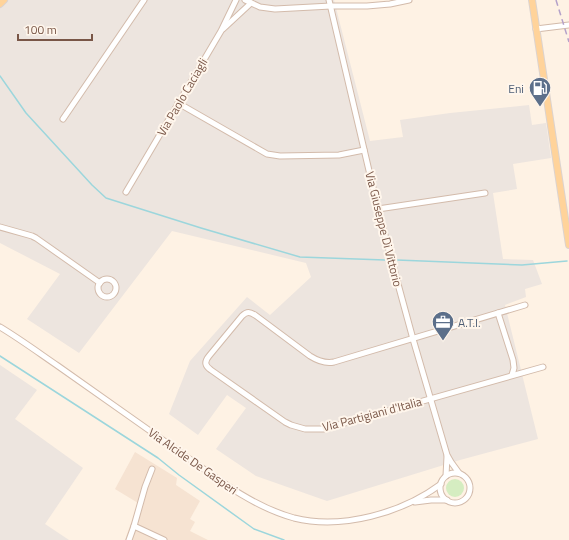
<svg xmlns="http://www.w3.org/2000/svg" width="569" height="540" font-family="'Titillium Web',sans-serif">
  <style>
    .residential { fill: #f6e3d2 }
    .industrial { fill: #ede5df }
    .green { fill: #d5edc1 }
    .lines { fill: none; stroke-linecap: round; stroke-linejoin: round }
    .stream { stroke: #9cd6dc; stroke-width: 1.5 }
    .minor-casing { stroke: #d3bbab; stroke-width: 7 }
    .major-casing { stroke: #dcd3cf; stroke-width: 8 }
    .minor { stroke: #fff; stroke-width: 5 }
    .major { stroke: #ffd39a; stroke-width: 6 }
    .rail { stroke: #b4a1c9; stroke-width: 1.5; stroke-dasharray: 6 4; stroke-linecap: butt }
    .labels { text-anchor: middle; dominant-baseline: central; stroke-width: 4; stroke-linejoin: round; paint-order: stroke }
    .service-label { font-size: 12px; fill: #4e5e75; stroke: #fff6ec; text-anchor: end }
    .street-label { font-size: 12px; fill: #795647; stroke: #fff6ec }
  </style>
  <rect width="100%" height="100%" fill="#fef2e4"/>
  <path class="residential" d="M135,452L177,478L176,485L200,501L190,519L195,522L190,531L208,540H125L138,503L115,489Z"/>
  <g class="industrial">
    <path d="M0,0H334L370,141L403,137L400,120L450,113L529,105L532,125L546,123L551,158L513,164L517,189L493,193L503,259L533,260L542,284L525,289L526,297L505,305L538,439L460,460L327,501L256,476L216,449L246,408L227,395L198,435L169,414L190,361L247,297L270,315L311,277L306,263L172,231L79,353L27,319L60,274L0,243Z"/>
    <path d="M0,365L37,390L15,419L83,468L45,524L69,540H0Z"/>
  </g>
  <circle class="green" cx="455" cy="488" r="9"/>
  <g class="lines">
    <g class="stream">
      <path d="M0,76L26,113L92,185L106,198L201,228L300,257L385,260"/>
      <path d="M397,260L522,265L567,261"/>
      <path d="M0,356L158,458L179,475L254,529L284,540"/>
    </g>
    <g class="minor-casing">
      <g id="minor">
        <path d="M245,0L260,7L275,9L331,6H367L390,4L409,0"/>
        <path d="M329,0L378,209L398,284L413,339L447,455L451,462L459,473"/>
        <path d="M223,29L251,3"/>
        <path d="M536,29L569,25"/>
        <path d="M178,103L267,154L280,156L339,155L364,150"/>
        <path d="M63,119L144,0"/>
        <path d="M126,192L221,31L236,0"/>
        <path d="M378,209L485,193"/>
        <path d="M0,227L32,236L36,238L100,283"/>
        <circle cx="107" cy="288" r="9"/>
        <path d="M525,305L334,362C325,364 318,361 310,356L255,315C250,312 247,311 242,316L209,356C204,362 205,366 211,370L285,422L291,425L305,429H324L543,367"/>
        <path d="M498,313L513,360L514,368L512,375"/>
        <path d="M0,327C20,339 39,353 58,366C101,396 144,427 187,457C220,481 254,507 294,518C342,530 402,513 441,484"/>
        <circle cx="455" cy="488" r="15"/>
        <path d="M446,476L447,456"/>
        <path d="M415,502L431,500H447"/>
        <path d="M134,526L145,487L152,469"/>
        <path d="M129,540L134,526L164,540"/>
      </g>
    </g>
    <g class="major-casing">
      <g id="major">
        <path d="M532,0L569,245"/>
        <path d="M0,4L4,0"/>
      </g>
    </g>
    <use href="#minor" class="minor"/>
    <use href="#major" class="major"/>
    <path class="rail" d="M556,0L569,42"/>
  </g>
  <defs>
    <g id="fuel-pin" transform="scale(1.15)"><path d="M0 17L-7.5 6A9.5 9.5 0 1 1 7.5 6Z" fill="#5c6f8a" stroke="#fff6ec"/><path d="M-5.5-6h7V0h2V4h1.3V-2.5L3-4.5l.8-.8L6-3V5H2.5V1h-1V6h-7ZM-4.2-4.7v3.2H.2V-4.7Z" fill="#fff"/></g>
    <g id="office-pin" transform="scale(1.15)"><path d="M0 17L-7.5 6A9.5 9.5 0 1 1 7.5 6Z" fill="#5c6f8a" stroke="#fff6ec"/><path d="M-6-3h4V-5.5h4V-3h4V5H-6ZM-1-4.5V-3h2v-1.5ZM-6 0V1H6V0Z" fill="#fff"/></g>
  </defs>
  <g fill-rule="evenodd">
    <use href="#fuel-pin" x="540" y="88"/>
    <use href="#office-pin" x="443" y="322"/>
  </g>
  <g class="labels">
    <g class="service-label">
      <text x="524" y="88">Eni</text>
      <text x="458" y="322" text-anchor="start">A.T.I.</text>
    </g>
    <g class="street-label">
      <text transform="translate(182 97) rotate(-60)">Via Paolo Caciagli</text>
      <text transform="translate(384 229) rotate(76)">Via Giuseppe Di Vittorio</text>
      <text transform="translate(372 414) rotate(-15)">Via Partigiani d'Italia</text>
      <text transform="translate(193 461) rotate(35)">Via Alcide De Gasperi</text>
    </g>
  </g>
  <path d="M18 34v6h74v-6" fill="none" stroke="#795647" stroke-width="2"/>
  <text x="24" y="34" font-size="12" fill="#795647" stroke="#fff6ec" stroke-width="3" paint-order="stroke">100 m</text>
</svg>
